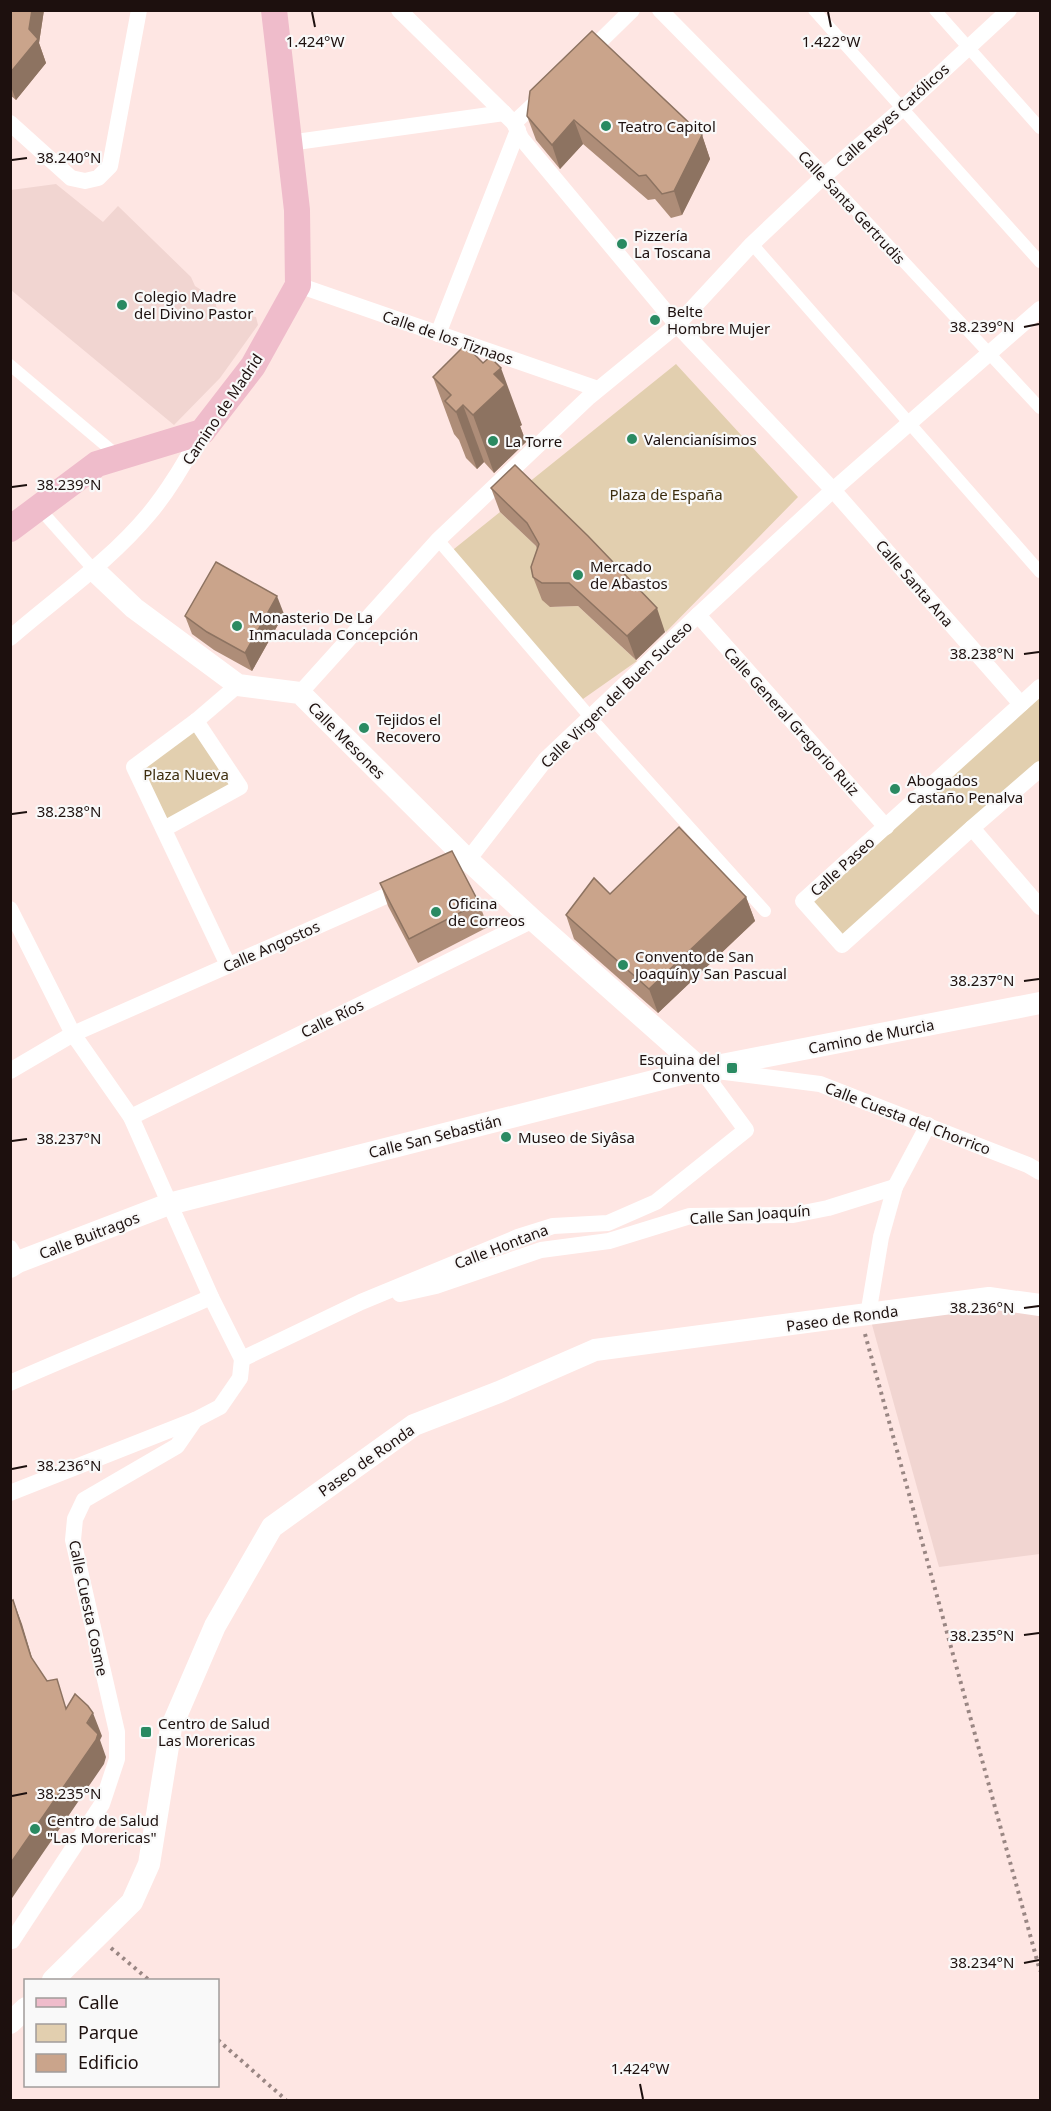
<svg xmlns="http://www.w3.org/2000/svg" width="1051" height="2111" font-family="'Noto Sans',sans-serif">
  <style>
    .built { fill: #f1d5d1 }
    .green { fill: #e2cfaf }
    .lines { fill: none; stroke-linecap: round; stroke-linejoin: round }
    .path { stroke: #998683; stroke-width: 4; stroke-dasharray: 3 4.5; stroke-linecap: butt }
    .pedestrian { stroke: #fff; stroke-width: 12 }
    .minor { stroke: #fff; stroke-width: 16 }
    .secondary { stroke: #fff; stroke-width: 22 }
    .primary { stroke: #efbccb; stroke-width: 26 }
    .wall { fill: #ae8d78 }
    .shaded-wall { fill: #8d7361 }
    .building { fill: #caa48b; stroke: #8d7361; stroke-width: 1.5 }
    .ticks { fill: none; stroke: #1d100e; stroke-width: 2 }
    .poi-dot { fill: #2a8a62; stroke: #f9f9f9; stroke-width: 2 }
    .labels { text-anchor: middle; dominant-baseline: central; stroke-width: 4.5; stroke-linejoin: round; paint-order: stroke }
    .street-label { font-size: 15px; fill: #1d100e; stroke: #f9f9f9 }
    .poi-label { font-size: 15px; fill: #1d100e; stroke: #f9f9f9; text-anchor: start }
    .park-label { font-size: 15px; fill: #3d2d0d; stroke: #f9f9f9 }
    .ticks-label { font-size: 15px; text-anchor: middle; fill: #1d100e; stroke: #f9f9f9; stroke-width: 4.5; stroke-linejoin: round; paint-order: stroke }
  </style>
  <rect width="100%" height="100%" fill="#fee6e3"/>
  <g class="built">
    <path d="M56,184L103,222L118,206L191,277L195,286L215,299L217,311L256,317L258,325L220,378L174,425L11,290V190Z"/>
    <path d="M995,1303L1040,1313V1554L939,1567L871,1321Z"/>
  </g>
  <g class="green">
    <path d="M676,364L798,497L666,632L597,560L523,487Z"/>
    <path d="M500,512L536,546L548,568L550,607L578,606L637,661L583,699L449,553Z"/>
    <path d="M1040,687V769L842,945L803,901Z"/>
    <path d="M196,721L240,787L164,829L134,767Z"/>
  </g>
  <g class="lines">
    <g class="path">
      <path d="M865,1334L1040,1971"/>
      <path d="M111,1948L149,1980"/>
      <path d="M218,2040L286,2100"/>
    </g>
    <g class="pedestrian">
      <path d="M814,10L1040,262"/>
      <path d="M935,10L1040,128"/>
      <path d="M824,176L1040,408"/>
      <path d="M752,244L1040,572"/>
      <path d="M10,365L118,456"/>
      <path d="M38,507L94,570"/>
      <path d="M438,540L591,718L765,911"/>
    </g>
    <g class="minor">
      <path d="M399,10L514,123L521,138L677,325L833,490L1021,704"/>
      <path d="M660,10L824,176"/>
      <path d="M587,54L632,10"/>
      <path d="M10,123L71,178L85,181L98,178L110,166L139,10"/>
      <path d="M514,123L544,95"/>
      <path d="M289,143L504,113"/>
      <path d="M298,285L598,389"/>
      <path d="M438,334L518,130"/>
      <path d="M698,615L886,827"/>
      <path d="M10,638C57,597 109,562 149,514C170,489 186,460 202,432"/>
      <path d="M1040,687L803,901L842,945L972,828L1040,769"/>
      <path d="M300,693L438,540L589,397L677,325L752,244L824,176L903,108L1009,10"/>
      <path d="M972,828L1040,907"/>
      <path d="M164,829L240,787L196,721"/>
      <path d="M458,864L468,860L546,759L698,615L833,490L1040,309"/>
      <path d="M10,909L73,1034L131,1117L211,1297L242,1359"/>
      <path d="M228,965L134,767L196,721L238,685"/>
      <path d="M10,1071L73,1034L404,888"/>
      <path d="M717,1071L820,1084L1028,1165L1040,1172"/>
      <path d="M131,1117L533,920"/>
      <path d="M10,1248L18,1262"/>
      <path d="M400,1294L436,1286L541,1250L609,1241L690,1216L793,1215L828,1208L895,1187"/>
      <path d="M868,1315L881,1237L895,1187L928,1125"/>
      <path d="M242,1359L361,1302L518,1237L553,1226L608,1223L656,1202L746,1130L701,1069"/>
      <path d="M10,1383C77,1353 145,1327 211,1297"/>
      <path d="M10,1493L195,1420"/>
      <path d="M12,1941L102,1804L117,1759V1732L73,1540L75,1519L84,1500L177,1446L195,1420L220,1407L240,1378L242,1359"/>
    </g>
    <g class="secondary">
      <path d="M94,570L134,608L238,685L300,693L468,860L533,920L701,1069"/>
      <path d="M10,1267L18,1262L169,1204L701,1069L1040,1003"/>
      <path d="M53,1980L132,1902L149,1864L171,1728L215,1626L272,1527L414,1425L499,1392L595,1350L989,1298L1040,1305"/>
      <path d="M10,2023L26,2008"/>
    </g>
    <path class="primary" d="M10,529L97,464L202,432L253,366L298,285L297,210L274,10"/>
  </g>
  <g class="wall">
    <path d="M10,10H44L39,43L46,63L16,100L10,95Z"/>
    <path d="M527,116L702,135L710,159L682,215L671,218L655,199L648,200L583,144L560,169L536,140Z"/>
    <path d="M433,377L522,425L520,426L526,442L494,473L484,462L477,469L466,458L459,440L454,434Z"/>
    <path d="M491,488L665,632L636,660L578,606L550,607L542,600L533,577L537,549L536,546L500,512Z"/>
    <path d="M284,614L252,671L214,650L192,634L185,616Z"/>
    <path d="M380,883L479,903L488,927L418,963L388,906Z"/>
    <path d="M610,894L746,897L755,921L658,1013L574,939L566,915Z"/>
  </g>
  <g class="shaded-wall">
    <path d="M32,10H44L39,43L46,63L16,100L10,84V73L29,29Z"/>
    <path d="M574,120L583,144L560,169L552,145Z"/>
    <path d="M702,135L710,159L682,215L674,191Z"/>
    <path d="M501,368L522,425L520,426L526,442L494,473L473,415L494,374Z"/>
    <path d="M463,405L484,462L477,469L456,412Z"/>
    <path d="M277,596L284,614L252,671L245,653Z"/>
    <path d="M657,608L665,632L636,660L627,636Z"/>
    <path d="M746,897L755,921L658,1013L649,989Z"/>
    <path d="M13,1600L22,1624L39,1681L31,1657Z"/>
    <path d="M93,1713L102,1736L100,1740L106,1757L104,1764L10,1901V1864Z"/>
  </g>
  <g class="building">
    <path d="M10,10H32L29,29L38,39L10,73Z"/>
    <path d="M592,31L702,135L674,191L662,194L646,175L639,176L574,120L552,145L527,116L530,91Z"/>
    <path d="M465,345L483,363L490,357L501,368L494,374L505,385L473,415L463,405L456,412L445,401L451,395L433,377Z"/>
    <path d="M515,465L588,536L657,608L627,636L569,583H542L533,577L531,567L539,544L527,523L491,488Z"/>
    <path d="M216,562L277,596L245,653L207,632L185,616Z"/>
    <path d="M679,827L746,897L649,989L566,915L594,878L610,894Z"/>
    <path d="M452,851L479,903L409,939L380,883Z"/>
    <path d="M13,1600L31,1657L47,1681L57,1679L66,1709L75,1694L88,1706L93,1713L87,1723L98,1734L96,1740L10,1864V1602Z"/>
  </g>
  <path class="ticks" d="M312,12L315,27M828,12L831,27M12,160L27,158M1024,327L1039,324M12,487L27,485M1024,654L1039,652M12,814L27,812M1024,981L1039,979M12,1141L27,1139M1024,1308L1039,1306M12,1469L27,1466M1024,1635L1039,1633M12,1796L27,1793M1024,1963L1039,1960M640,2084L643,2099"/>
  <g class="poi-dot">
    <circle cx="606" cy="126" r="6"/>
    <circle cx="622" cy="244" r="6"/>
    <circle cx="122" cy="305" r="6"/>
    <circle cx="655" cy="320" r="6"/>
    <circle cx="632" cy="439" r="6"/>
    <circle cx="493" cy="441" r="6"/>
    <circle cx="578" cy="575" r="6"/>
    <circle cx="237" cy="626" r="6"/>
    <circle cx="364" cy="728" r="6"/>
    <circle cx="895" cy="789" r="6"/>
    <circle cx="436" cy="912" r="6"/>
    <circle cx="623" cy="965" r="6"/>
    <rect x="726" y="1062" width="12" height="12" rx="3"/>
    <circle cx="506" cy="1137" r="6"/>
    <rect x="140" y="1726" width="12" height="12" rx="3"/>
    <circle cx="35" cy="1829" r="6"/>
  </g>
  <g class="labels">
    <g class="street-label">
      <text transform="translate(892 115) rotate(-42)">Calle Reyes Católicos</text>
      <text transform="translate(852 207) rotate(47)">Calle Santa Gertrudis</text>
      <text transform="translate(448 337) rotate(19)">Calle de los Tiznaos</text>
      <text transform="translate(222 409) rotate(-56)">Camino de Madrid</text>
      <text transform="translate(915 583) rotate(49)">Calle Santa Ana</text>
      <text transform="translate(616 694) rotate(-44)">Calle Virgen del Buen Suceso</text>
      <text transform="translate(792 721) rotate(48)">Calle General Gregorio Ruiz</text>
      <text transform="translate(347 740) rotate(45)">Calle Mesones</text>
      <text transform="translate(842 866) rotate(-42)">Calle Paseo</text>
      <text transform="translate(271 946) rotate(-24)">Calle Angostos</text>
      <text transform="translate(332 1018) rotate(-26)">Calle Ríos</text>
      <text transform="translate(871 1036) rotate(-11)">Camino de Murcia</text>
      <text transform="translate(908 1118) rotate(21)">Calle Cuesta del Chorrico</text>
      <text transform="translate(435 1136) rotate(-14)">Calle San Sebastián</text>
      <text transform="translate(750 1214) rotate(-4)">Calle San Joaquín</text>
      <text transform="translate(89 1235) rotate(-21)">Calle Buitragos</text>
      <text transform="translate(501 1246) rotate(-21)">Calle Hontana</text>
      <text transform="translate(842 1318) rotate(-8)">Paseo de Ronda</text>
      <text transform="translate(366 1460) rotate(-35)">Paseo de Ronda</text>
      <text transform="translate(89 1608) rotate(78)">Calle Cuesta Cosme</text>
    </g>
    <g class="poi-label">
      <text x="618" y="126">Teatro Capitol</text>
      <text x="634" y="235">Pizzería<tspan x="634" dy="17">La Toscana</tspan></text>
      <text x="134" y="296">Colegio Madre<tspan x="134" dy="17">del Divino Pastor</tspan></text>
      <text x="667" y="311">Belte<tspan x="667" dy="17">Hombre Mujer</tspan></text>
      <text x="644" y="439">Valencianísimos</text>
      <text x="505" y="441">La Torre</text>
      <text x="590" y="566">Mercado<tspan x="590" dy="17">de Abastos</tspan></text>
      <text x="249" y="617">Monasterio De La<tspan x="249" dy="17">Inmaculada Concepción</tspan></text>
      <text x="376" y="719">Tejidos el<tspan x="376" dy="17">Recovero</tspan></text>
      <text x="907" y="780">Abogados<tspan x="907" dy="17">Castaño Penalva</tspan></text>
      <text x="448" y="903">Oficina<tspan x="448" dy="17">de Correos</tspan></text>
      <text x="635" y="956">Convento de San<tspan x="635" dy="17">Joaquín y San Pascual</tspan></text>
      <text x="720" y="1059" text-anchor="end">Esquina del<tspan x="720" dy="17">Convento</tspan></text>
      <text x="518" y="1137">Museo de Siyâsa</text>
      <text x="158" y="1723">Centro de Salud<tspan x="158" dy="17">Las Morericas</tspan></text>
      <text x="47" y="1820">Centro de Salud<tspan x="47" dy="17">"Las Morericas"</tspan></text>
    </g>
    <g class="park-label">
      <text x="666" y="494">Plaza de España</text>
      <text x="186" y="774">Plaza Nueva</text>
    </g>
  </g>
  <g class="ticks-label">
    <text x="315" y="47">1.424°W</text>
    <text x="831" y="47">1.422°W</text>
    <text x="69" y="163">38.240°N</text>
    <text x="982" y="332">38.239°N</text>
    <text x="69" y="490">38.239°N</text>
    <text x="982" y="659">38.238°N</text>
    <text x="69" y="817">38.238°N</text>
    <text x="982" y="986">38.237°N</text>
    <text x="69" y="1144">38.237°N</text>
    <text x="982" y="1313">38.236°N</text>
    <text x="69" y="1471">38.236°N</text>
    <text x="982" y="1641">38.235°N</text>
    <text x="69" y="1799">38.235°N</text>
    <text x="982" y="1968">38.234°N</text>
    <text x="640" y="2074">1.424°W</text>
  </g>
  <rect width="1051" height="2111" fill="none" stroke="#1d100e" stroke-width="24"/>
  <rect x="24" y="1979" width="195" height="108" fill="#f9f9f9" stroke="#a19c9b" stroke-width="1.5"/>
  <rect x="36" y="1998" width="30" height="9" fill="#efbccb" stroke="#a19c9b" stroke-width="1.5"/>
  <text x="78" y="2009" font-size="18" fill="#1d100e">Calle</text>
  <rect x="36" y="2024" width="30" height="18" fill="#e2cfaf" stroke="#a19c9b" stroke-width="1.5"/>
  <text x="78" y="2039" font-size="18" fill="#1d100e">Parque</text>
  <rect x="36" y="2054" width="30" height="18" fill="#caa48b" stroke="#a19c9b" stroke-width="1.5"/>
  <text x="78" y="2069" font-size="18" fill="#1d100e">Edificio</text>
</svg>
